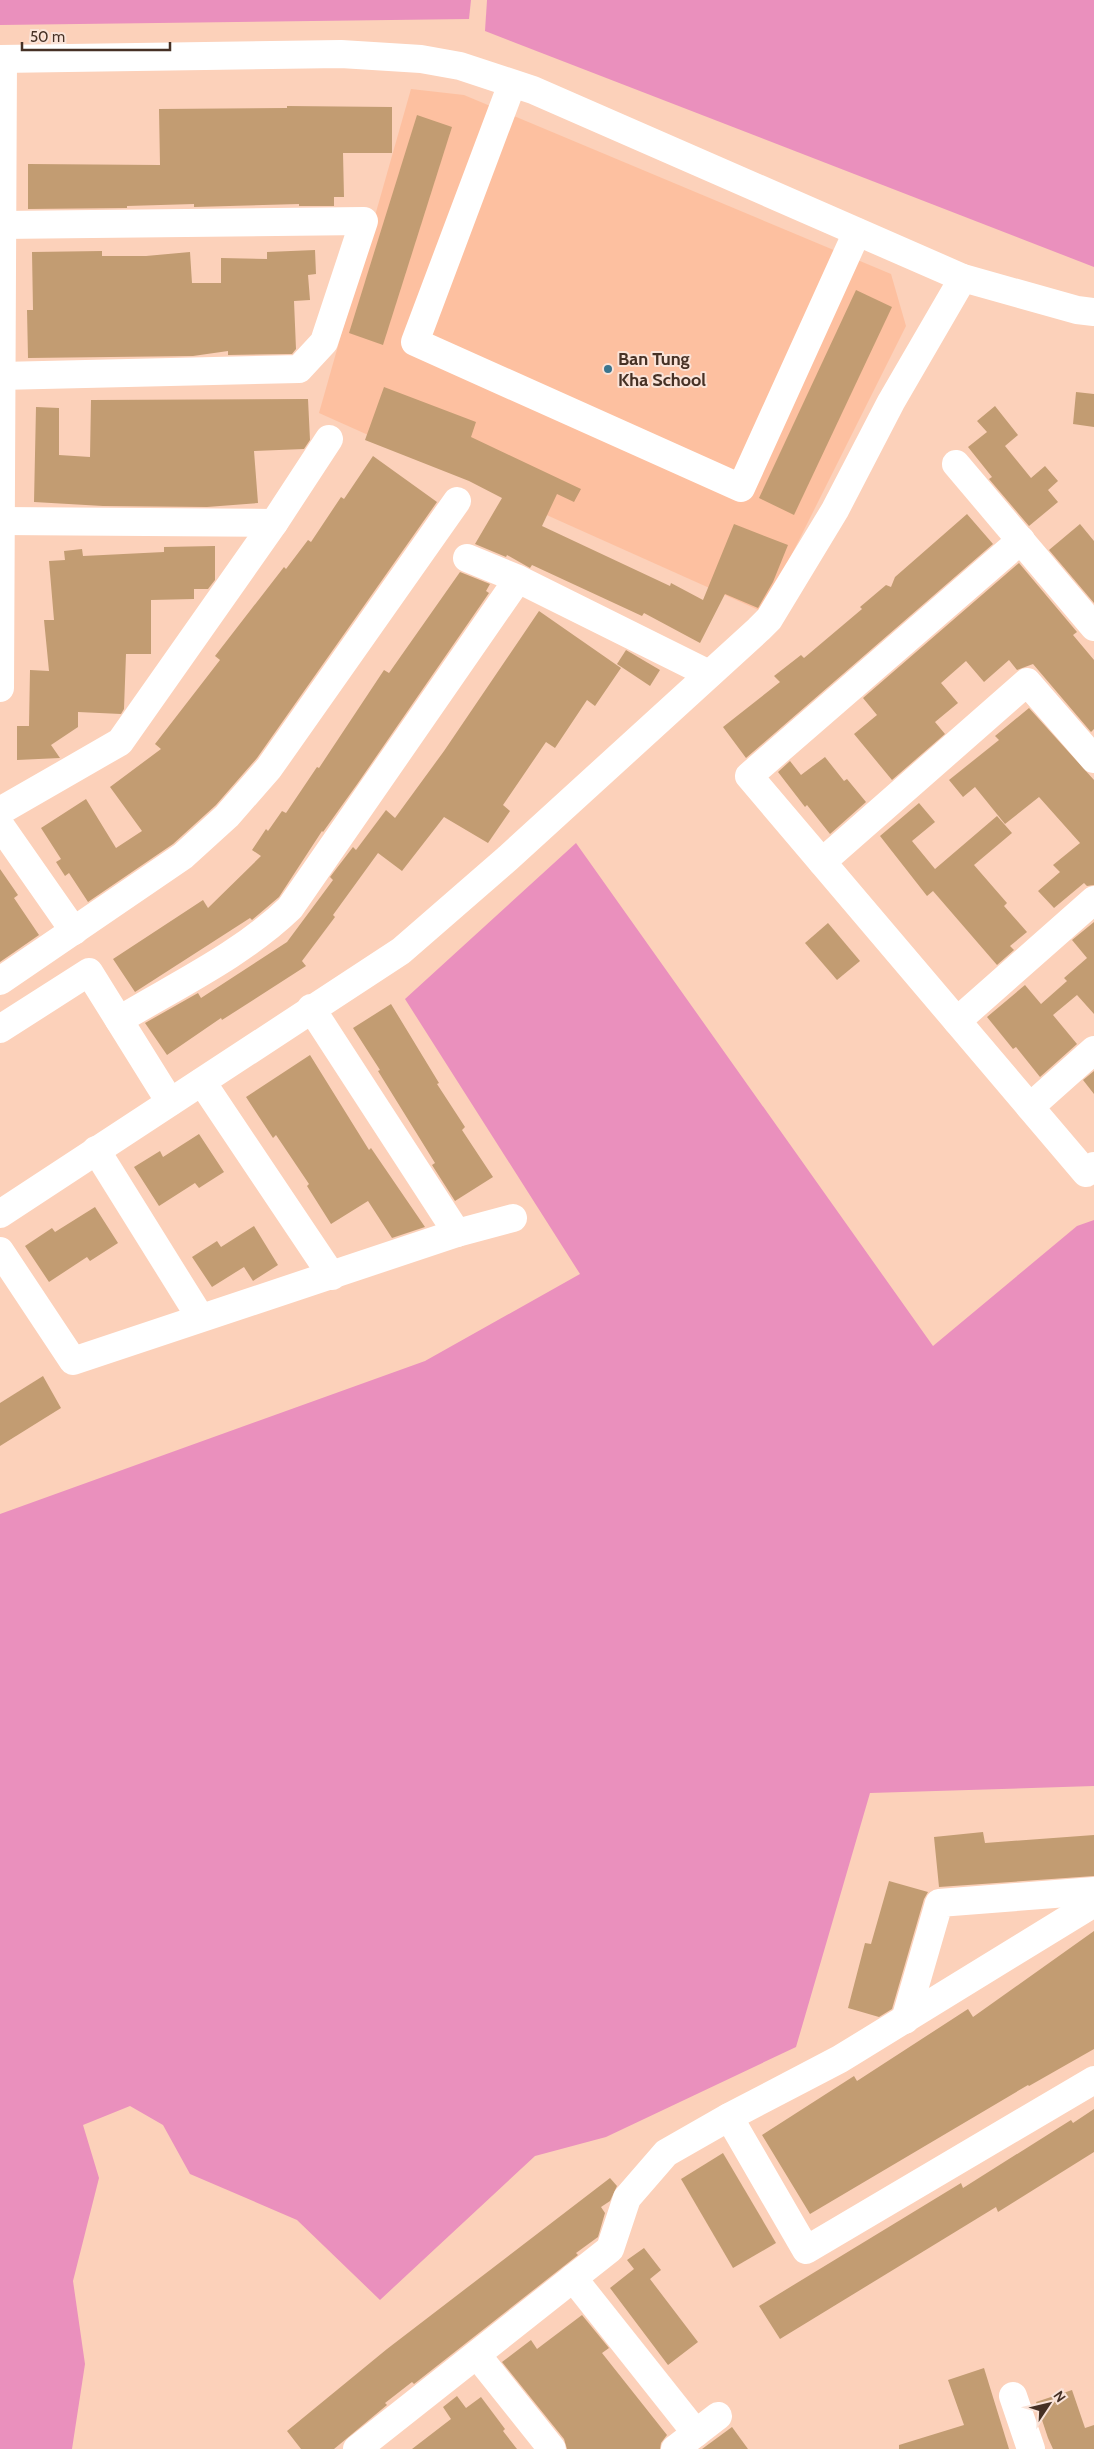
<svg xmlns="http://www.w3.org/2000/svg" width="1094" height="2449" font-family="Cabin,sans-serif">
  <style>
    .built { fill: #fdc0a0 }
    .green { fill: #ea90bd }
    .building { fill: #c29c72 }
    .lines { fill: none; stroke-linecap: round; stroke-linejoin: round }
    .minor { stroke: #fff; stroke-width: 28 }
    .poi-dot { fill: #3c758e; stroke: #fae3d8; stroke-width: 2 }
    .labels { text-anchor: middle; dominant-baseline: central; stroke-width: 4; stroke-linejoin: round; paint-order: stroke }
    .poi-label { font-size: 18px; font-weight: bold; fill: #463125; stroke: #fae3d8; text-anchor: start }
  </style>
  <rect width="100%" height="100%" fill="#fcd1ba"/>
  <path class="built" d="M411,89L464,95L891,274L906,326L763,612L319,413Z"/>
  <g class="green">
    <path d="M0,0H471L469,19L0,25Z"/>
    <path d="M487,0H1094V267L485,31Z"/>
    <path d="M576,843L933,1346L1077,1226L1094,1220V1786L870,1793L796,2047L606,2137L535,2156L380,2300L297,2220L190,2174L163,2125L130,2106L83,2125L99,2178L73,2281L85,2364L72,2449H0V1514L425,1361L580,1274L405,999Z"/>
  </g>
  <g class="building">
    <path d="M287,106L392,107V153H343L344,197H334V206H299V204L194,207V204L127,206V208L28,209V164L160,165L159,109L287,108Z"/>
    <path d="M417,115L452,127L383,345L349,333Z"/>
    <path d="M315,250L316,274L308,275L310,300L294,301L296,349L292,354L228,355V351L193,356L28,358L27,310H33L32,252L102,251V256H146L190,252L192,283H221V258L267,259V252Z"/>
    <path d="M856,290L892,307L794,515L759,498Z"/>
    <path d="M384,387L476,422L471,437L581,489L574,502L557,494L542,526L670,586L671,583L703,600L734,524L788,545L773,582L758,608L725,594L700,643L644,613L642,616L532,565L530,568L507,555L506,557L475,544L502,498L469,481L365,440Z"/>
    <path d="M1076,392L1094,394V427L1073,424Z"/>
    <path d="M308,399L310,440L304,449L254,451L258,503L207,507L103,506L34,502L36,407L59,408V455L90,457L91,400Z"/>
    <path d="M995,406L1018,435L1005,446L1031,478L1045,466L1058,481L1048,490L1058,502L1029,526L989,479L992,477L968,447L987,432L977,421Z"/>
    <path d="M373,456L437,502L257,758L216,805L173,844L88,902L69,873L65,876L56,862L61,859L41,828L86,799L116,848L142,831L110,787L161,749L155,744L220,660L215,656L284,567L286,569L308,540L311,542L341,497L344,499Z"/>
    <path d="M967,514L993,544L746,758L723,727L780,682L774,676L801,655L804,658L862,609L860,607L886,585L891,587L895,577Z"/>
    <path d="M1080,524L1094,541V603L1049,550Z"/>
    <path d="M215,546V580L208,589H194V599L151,600V654H126L124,709L121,714L78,712V727L51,745L60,758L17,760V726H29L30,670L49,671L44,620H54L49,561L65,560L64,551L82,549L83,556L164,552V547Z"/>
    <path d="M1019,563L1077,632L1073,635L1094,660V729L1091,732L1033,664L1017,670L1009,660L984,682L966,661L941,683L958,703L935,722L945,734L892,780L854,734L877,715L863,698Z"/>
    <path d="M460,572L490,584L486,591L489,593L358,783L323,832L322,831L279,897L252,920L250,918L135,992L113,959L203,900L208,908L261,856L252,850L266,829L268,831L282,811L286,813L317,767L319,768L384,670L389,673Z"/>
    <path d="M539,611L621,668L595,706L587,700L555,748L546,742L503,805L510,811L488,843L444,817L402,871L378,853L333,915L335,917L302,961L306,966L222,1020L221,1018L167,1055L145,1023L198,993L201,998L287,942L333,880L330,877L353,847L356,850L386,810L395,818L444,751Z"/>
    <path d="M626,650L660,670L650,686L617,664Z"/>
    <path d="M1029,708L1094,780V885L1087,886L1084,883L1054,908L1038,891L1060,872L1053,865L1080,843L1039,797L1005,824L975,787L963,797L949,780L999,740L995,736Z"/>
    <path d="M825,757L844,781L847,779L866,802L830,834L807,805L805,807L778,772L790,761L801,775Z"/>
    <path d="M919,803L935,822L912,841L935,869L997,816L1012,833L974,865L1007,903L1004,906L1027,932L1010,946L1014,950L997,965L933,891L927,896L880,836Z"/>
    <path d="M0,869L18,895L14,898L39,935L0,962Z"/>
    <path d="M1094,922V1014L1077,995L1053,1015L1077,1044L1040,1077L1016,1047L1013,1049L987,1017L1025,985L1041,1004L1067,981L1064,978L1087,958L1072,940Z"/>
    <path d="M828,923L860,961L837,980L805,943Z"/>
    <path d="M391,1004L439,1083L437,1084L465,1127L462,1130L493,1177L455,1201L432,1165L435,1163L378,1071L380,1070L353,1028Z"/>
    <path d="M310,1055L369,1150L371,1148L425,1227L392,1238L368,1201L331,1224L307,1186L309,1184L276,1135L273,1138L246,1097Z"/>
    <path d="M1094,1071V1094L1083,1080Z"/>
    <path d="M199,1134L224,1172L199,1188L195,1183L159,1206L134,1167L160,1151L163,1157Z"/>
    <path d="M95,1207L118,1243L90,1261L87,1257L49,1282L25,1246L52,1228L55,1232Z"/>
    <path d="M254,1226L278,1265L253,1281L244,1267L212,1287L192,1257L217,1241L221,1247Z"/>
    <path d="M43,1376L61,1408L0,1446V1403Z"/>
    <path d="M983,1832L985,1843L1094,1835V1876L939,1887L934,1837Z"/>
    <path d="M889,1881L928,1892L924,1899L892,2009L879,2017L848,2008L865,1943L871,1944Z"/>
    <path d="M1094,1931V2049L1029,2086L1028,2085L810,2214L762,2135L854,2076L857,2081L968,2009L973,2017Z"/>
    <path d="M1094,2109V2152L998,2212L996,2207L780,2339L759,2306L961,2183L963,2188L1071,2120L1073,2123Z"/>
    <path d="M723,2153L776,2243L733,2268L681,2179Z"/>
    <path d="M610,2178L617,2186L610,2201L601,2207L605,2213L598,2237L576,2253L578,2255L414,2384L412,2382L385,2403L387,2405L334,2449H301L287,2431L387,2349Z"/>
    <path d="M644,2248L661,2270L650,2279L698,2342L668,2365L610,2288L634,2269L627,2260Z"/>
    <path d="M582,2315L609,2348L602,2353L667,2435L661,2443L660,2449H567L564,2439L502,2362L531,2340L537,2349Z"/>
    <path d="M984,2368L1009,2449H899V2445L964,2425L948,2380Z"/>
    <path d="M1072,2390L1085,2428L1094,2425V2449H1053L1048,2438L1036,2402Z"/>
    <path d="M457,2396L466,2408L481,2397L505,2429L503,2431L517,2449H412L451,2419L443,2407Z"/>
    <path d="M732,2427L748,2449H702Z"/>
  </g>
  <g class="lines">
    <g class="minor">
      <path d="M0,59L341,54L421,59L460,66L533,90L963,278L1077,310L1094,312"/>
      <path d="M512,84L415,342L741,488L857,232"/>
      <path d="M0,225L364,221L324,342L299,369L0,376"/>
      <path d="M956,464L1094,627"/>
      <path d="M0,521L274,523"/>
      <path d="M1021,540L749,776L1086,1173L1094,1166"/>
      <path d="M467,558L518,579L709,674"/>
      <path d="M0,688L3,59"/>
      <path d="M0,811L120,742L274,523L329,439"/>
      <path d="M0,825L74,931"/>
      <path d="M822,862L1027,682L1094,759"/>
      <path d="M0,981L183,856L227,816L269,768L457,501"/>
      <path d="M311,1008L457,1233"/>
      <path d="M119,1020C177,985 241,955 290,908L518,579"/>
      <path d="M957,1021L1094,900"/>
      <path d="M0,1029L89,972L170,1102"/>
      <path d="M202,1082L332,1276"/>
      <path d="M1030,1107L1094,1050"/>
      <path d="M96,1150L200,1317"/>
      <path d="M0,1214L401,951L508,858L759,629L769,619L835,510L891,402L963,278"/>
      <path d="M0,1251L73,1361L457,1233L513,1218"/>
      <path d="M905,2020L939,1903L1094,1891"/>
      <path d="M729,2117L806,2250L1094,2080"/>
      <path d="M573,2278L696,2433"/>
      <path d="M477,2355L552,2449"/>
      <path d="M1013,2396L1031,2449"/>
      <path d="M357,2449L610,2249L627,2198L666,2153L729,2117L840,2059L1094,1903"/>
      <path d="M675,2449L718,2416"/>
    </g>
  </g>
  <circle class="poi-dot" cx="608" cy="369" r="5"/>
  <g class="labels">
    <g class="poi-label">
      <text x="618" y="359">Ban Tung<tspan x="618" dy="21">Kha School</tspan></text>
    </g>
  </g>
  <g transform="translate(1049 2404) rotate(55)" stroke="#fae3d8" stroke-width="4" paint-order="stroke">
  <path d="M0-4L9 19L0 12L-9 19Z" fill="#463125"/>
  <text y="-8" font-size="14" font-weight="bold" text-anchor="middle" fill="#463125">N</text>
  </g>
  <path d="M22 42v8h148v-8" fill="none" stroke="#463125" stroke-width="2.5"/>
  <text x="30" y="42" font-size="15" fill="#463125" stroke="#fae3d8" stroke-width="4" paint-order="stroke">50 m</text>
</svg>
